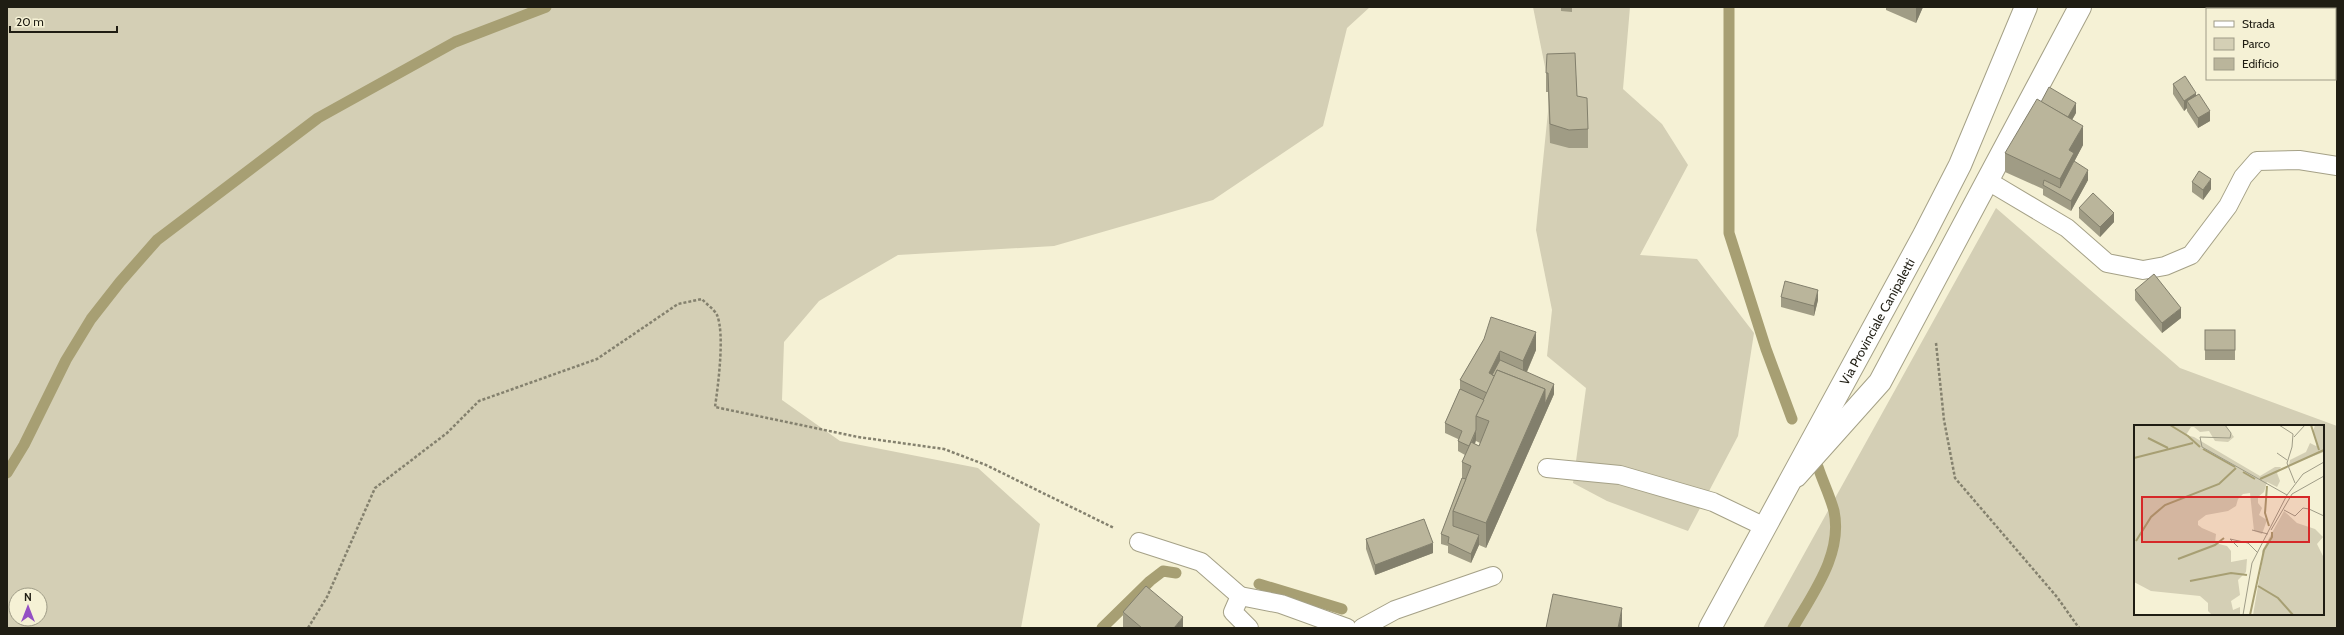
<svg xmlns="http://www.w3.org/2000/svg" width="2344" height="635" font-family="Cabin,sans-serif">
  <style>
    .green { fill: #d4cfb5; fill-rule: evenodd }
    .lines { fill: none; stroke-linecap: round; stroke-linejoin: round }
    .stream { stroke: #a79f73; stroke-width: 11 }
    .lane-casing { stroke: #a5a187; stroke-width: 20 }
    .street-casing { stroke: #a5a187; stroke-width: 24 }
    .secondary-casing { stroke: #a5a187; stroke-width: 24 }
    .path { stroke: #84816e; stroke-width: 2.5; stroke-dasharray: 3 2; stroke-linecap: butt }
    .lane { stroke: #fff; stroke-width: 18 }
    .street { stroke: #fff; stroke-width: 22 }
    .secondary { stroke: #fff; stroke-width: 22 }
    .wall { fill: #a09c85; fill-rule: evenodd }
    .shaded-wall { fill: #827f6c }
    .building { fill: #bab59b; stroke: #827f6c }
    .labels { text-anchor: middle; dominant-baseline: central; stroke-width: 4; stroke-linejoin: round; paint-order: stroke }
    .street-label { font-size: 13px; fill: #1f1d13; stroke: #f5f1d5 }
    .inset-river { fill: none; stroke: #a79f73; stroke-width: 2 }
    .inset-road { fill: none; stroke: #9f9c87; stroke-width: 1 }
    .view { fill: #d62828; fill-opacity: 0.15; stroke: #d62828; stroke-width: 2 }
    .inset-edge { fill: none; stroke: #1f1d13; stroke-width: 2 }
  </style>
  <rect width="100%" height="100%" fill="#f5f1d5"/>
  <g class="green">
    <path d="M7,7H1370L1347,28L1323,126L1213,200L1054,246L898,255L819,301L784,342L782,400L840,441L978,468L1040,524L1021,628H7ZM16,595H40V619H16Z"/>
    <path d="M1533,7H1630L1623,89L1662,124L1688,165L1640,255L1697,259L1754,333L1738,436L1688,531L1607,501L1573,483L1586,388L1547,356L1552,310L1536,230L1550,92Z"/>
    <path d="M1996,208L2180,368L2337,426V628H1763ZM2135,426H2323V614H2135Z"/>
  </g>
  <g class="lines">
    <g class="stream">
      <path d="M1729,7V233L1766,349L1792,419"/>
      <path d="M7,473L24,445L66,360L91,319L120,282L157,240L318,118L455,42L546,7"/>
      <path d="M1259,584L1342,609"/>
      <path d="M1102,628L1150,581L1163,571L1176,573"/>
      <path d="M1793,628C1813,593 1843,554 1834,511C1830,496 1823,482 1818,467"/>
    </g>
    <g class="lane-casing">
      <g id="lane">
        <path d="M1988,181L2067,228L2107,263L2143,270L2165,266L2191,255L2228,206L2243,177L2257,161L2299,160L2337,166"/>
        <path d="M1547,468L1620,475L1713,502L1765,527"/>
        <path d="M1139,542L1201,562L1240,596"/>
        <path d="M1249,628L1233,612L1240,596L1281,604L1347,628"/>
        <path d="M1362,628L1395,610L1493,576"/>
      </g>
    </g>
    <g class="street-casing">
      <path id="street" d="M1796,476L1880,382L2080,7"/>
    </g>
    <g class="secondary-casing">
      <g id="secondary">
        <path id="s1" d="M1710,628L1924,235L1960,165L2026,7"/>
      </g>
    </g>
    <g class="path">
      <path d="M1936,343L1944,420L1955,478L2057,597L2079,628"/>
      <path d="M308,628L327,597L375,488L447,433L479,401L597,359L678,304L702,299C706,304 714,309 717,315C725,334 718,386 715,407L858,437L944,449L986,465L1114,528"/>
    </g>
    <use href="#lane" class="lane"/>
    <use href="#street" class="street"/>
    <use href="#secondary" class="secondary"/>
  </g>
  <g class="wall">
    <path d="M1561,7H1572V12L1561,11Z"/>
    <path d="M1886,7H1923L1916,23L1886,10Z"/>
    <path d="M1575,53L1577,96L1588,129V148H1569L1550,143L1548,92H1546V73Z"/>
    <path d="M2173,84L2196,96L2210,121L2198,128L2187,111V108L2184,111L2173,94Z"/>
    <path d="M2076,113L2072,120L2083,145L2074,162L2088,180L2071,211L2043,195V189L2005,172V153Z"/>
    <path d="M2192,182L2211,189L2203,200L2192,192Z"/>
    <path d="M2079,208L2114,222L2100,237L2079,218Z"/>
    <path d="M2135,290L2181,318L2162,333L2135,300Z"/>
    <path d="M1781,297L1818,300L1814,316L1781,307Z"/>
    <rect x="2205" y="330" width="30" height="30"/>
    <path d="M1484,339L1536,350L1527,372L1554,394L1486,548L1479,545L1471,563L1448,553V546L1441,544V534L1462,478V462L1465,455L1458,451V439L1445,433V423L1460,389V380ZM1476,440V441L1480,443L1479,446L1475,444Z"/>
    <path d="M1366,539L1433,553L1375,575L1366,549Z"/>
    <path d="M1123,612L1183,628H1123Z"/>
  </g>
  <g class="shaded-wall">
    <path d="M1916,7H1923L1916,23Z"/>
    <path d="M2196,93V102L2187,101V108L2184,111V101Z"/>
    <path d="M2076,103V113L2064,133V123Z"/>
    <path d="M2210,111V121L2198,128V118Z"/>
    <path d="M2083,126V145L2074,162L2060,195V179L2069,150Z"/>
    <path d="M2088,170V180L2071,211V201Z"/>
    <path d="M2211,179V189L2203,200V190Z"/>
    <path d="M2114,213V222L2100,237V227Z"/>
    <path d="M1818,290V300L1814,316V306Z"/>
    <path d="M2181,308V318L2162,333V323Z"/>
    <path d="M1536,332V350L1523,380V361Z"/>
    <path d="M1500,351V370L1493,383L1489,373Z"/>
    <path d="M1554,384V394L1486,548V523L1545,389Z"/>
    <path d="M1476,430V440L1470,457V447Z"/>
    <path d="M1479,535V545L1471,563V554Z"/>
    <path d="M1433,543V553L1375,575V565Z"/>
    <path d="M1622,608V628H1618Z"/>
    <path d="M1183,617V628H1174Z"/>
  </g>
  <g class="building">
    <path d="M1575,53L1577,96L1587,98L1588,129L1569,130L1550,124L1548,73H1546L1547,54Z"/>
    <path d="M2185,76L2196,93L2184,101L2173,84Z"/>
    <path d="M2049,87L2076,103L2068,117L2041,102Z"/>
    <path d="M2199,94L2210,111L2198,118L2187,101Z"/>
    <path d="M2037,99L2083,126L2069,150L2074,153L2060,179L2005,153Z"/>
    <path d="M2074,161L2088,170L2071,201L2043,185L2044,180L2060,188Z"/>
    <path d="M2199,171L2211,179L2203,190L2192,182Z"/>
    <path d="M2093,193L2114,213L2100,227L2079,208Z"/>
    <path d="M2154,274L2181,308L2162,323L2135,290Z"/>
    <path d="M1785,281L1818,290L1814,306L1781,297Z"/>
    <path d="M1491,317L1536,332L1523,361L1500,351L1489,373L1495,376L1487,393L1460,380L1484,339Z"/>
    <rect x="2205" y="330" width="30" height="20"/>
    <path d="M1500,360L1554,384L1545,404V389L1497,370L1495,376L1492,375Z"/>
    <path d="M1497,370L1545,389L1486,523L1453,511L1471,466L1462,462L1471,442L1479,446L1489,421L1476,416Z"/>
    <path d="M1460,389L1484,400L1476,416V430L1469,446L1458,441L1462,431L1445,423Z"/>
    <path d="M1462,478L1466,479L1453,511V526L1479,535L1471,554L1448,543L1449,537L1441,534Z"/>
    <path d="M1424,519L1433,543L1375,565L1366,539Z"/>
    <path d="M1146,586L1183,617L1174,628H1142L1123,612Z"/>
    <path d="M1553,594L1622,608L1618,628H1546Z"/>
  </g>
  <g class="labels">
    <g class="street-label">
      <text stroke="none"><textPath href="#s1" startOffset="349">Via Provinciale Canipaletti</textPath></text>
    </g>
  </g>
  <g transform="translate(2134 425)">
    <rect width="190" height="190" fill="#f5f1d5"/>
    <path d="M0,0H91L100,12L94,17L81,16L75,6L66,7L60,2H57L52,10L60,12L126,51L141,42H147L143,48L146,56L143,62L133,57L130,67L124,72V78L128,83L125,90L133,95L128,109L120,106L116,68L109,69L104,74L102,81L94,86L72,90L64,96V100L68,103L82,109L81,118L93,121L97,126V137L113,134L112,147L104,155L106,170L97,176L99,185L106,182V190H78L74,186V178L66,171L17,166L0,157ZM181,0H190V27L155,40L156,35L172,27L176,18L182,21L183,20L179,7ZM150,86L163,98L181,104L189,112L183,119L190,133V190H119L129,132L128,126Z" fill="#d4cfb5"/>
    <path class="inset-river" d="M36,0L54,11L66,22M177,0L185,25M14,13L34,23M69,24L101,42M0,33L59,18M109,47L121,54M126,54L190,25M133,61L131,88L135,101M2,116L17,92L31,80L85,59L102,43M44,134L81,120L90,113M56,156L97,148L113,150M124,161L144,173L159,190M116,190L130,125L138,112V107"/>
    <path class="inset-road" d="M91,0L97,8L96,13L66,12L68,22L153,70M145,0L159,9L158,22L153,38L161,58M160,12L171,0M143,28L153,35M150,85L161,91L169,83L175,84L190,91M118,105L134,109M137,105L158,69L190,51M104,122L96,114L114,118L124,128M109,190L118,138L153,70L169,49L190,37"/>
    <path class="view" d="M8,72H175V117H8Z"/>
    <rect width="190" height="190" class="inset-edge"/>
  </g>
  <rect width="2344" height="635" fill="none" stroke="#1f1d13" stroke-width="16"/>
  <rect x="2206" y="8" width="130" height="72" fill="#f5f1d5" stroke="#9f9c87"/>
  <rect x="2214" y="21" width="20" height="6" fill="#ffffff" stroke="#9f9c87"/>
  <text x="2242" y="28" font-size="12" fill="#1f1d13">Strada</text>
  <rect x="2214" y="38" width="20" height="12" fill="#d4cfb5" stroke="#9f9c87"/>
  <text x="2242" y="48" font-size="12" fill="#1f1d13">Parco</text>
  <rect x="2214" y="58" width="20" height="12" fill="#bab59b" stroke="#9f9c87"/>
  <text x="2242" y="68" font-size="12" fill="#1f1d13">Edificio</text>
  <g transform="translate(28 607)"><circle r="19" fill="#f5f1d5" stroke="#9f9c87"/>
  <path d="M0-3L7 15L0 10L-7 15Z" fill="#944fc4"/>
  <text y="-6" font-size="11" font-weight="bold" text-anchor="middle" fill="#1f1d13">N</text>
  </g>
  <path d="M10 26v6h107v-6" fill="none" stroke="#1f1d13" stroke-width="2"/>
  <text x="16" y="26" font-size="12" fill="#1f1d13" stroke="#f5f1d5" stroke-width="3" paint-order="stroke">20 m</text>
</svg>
